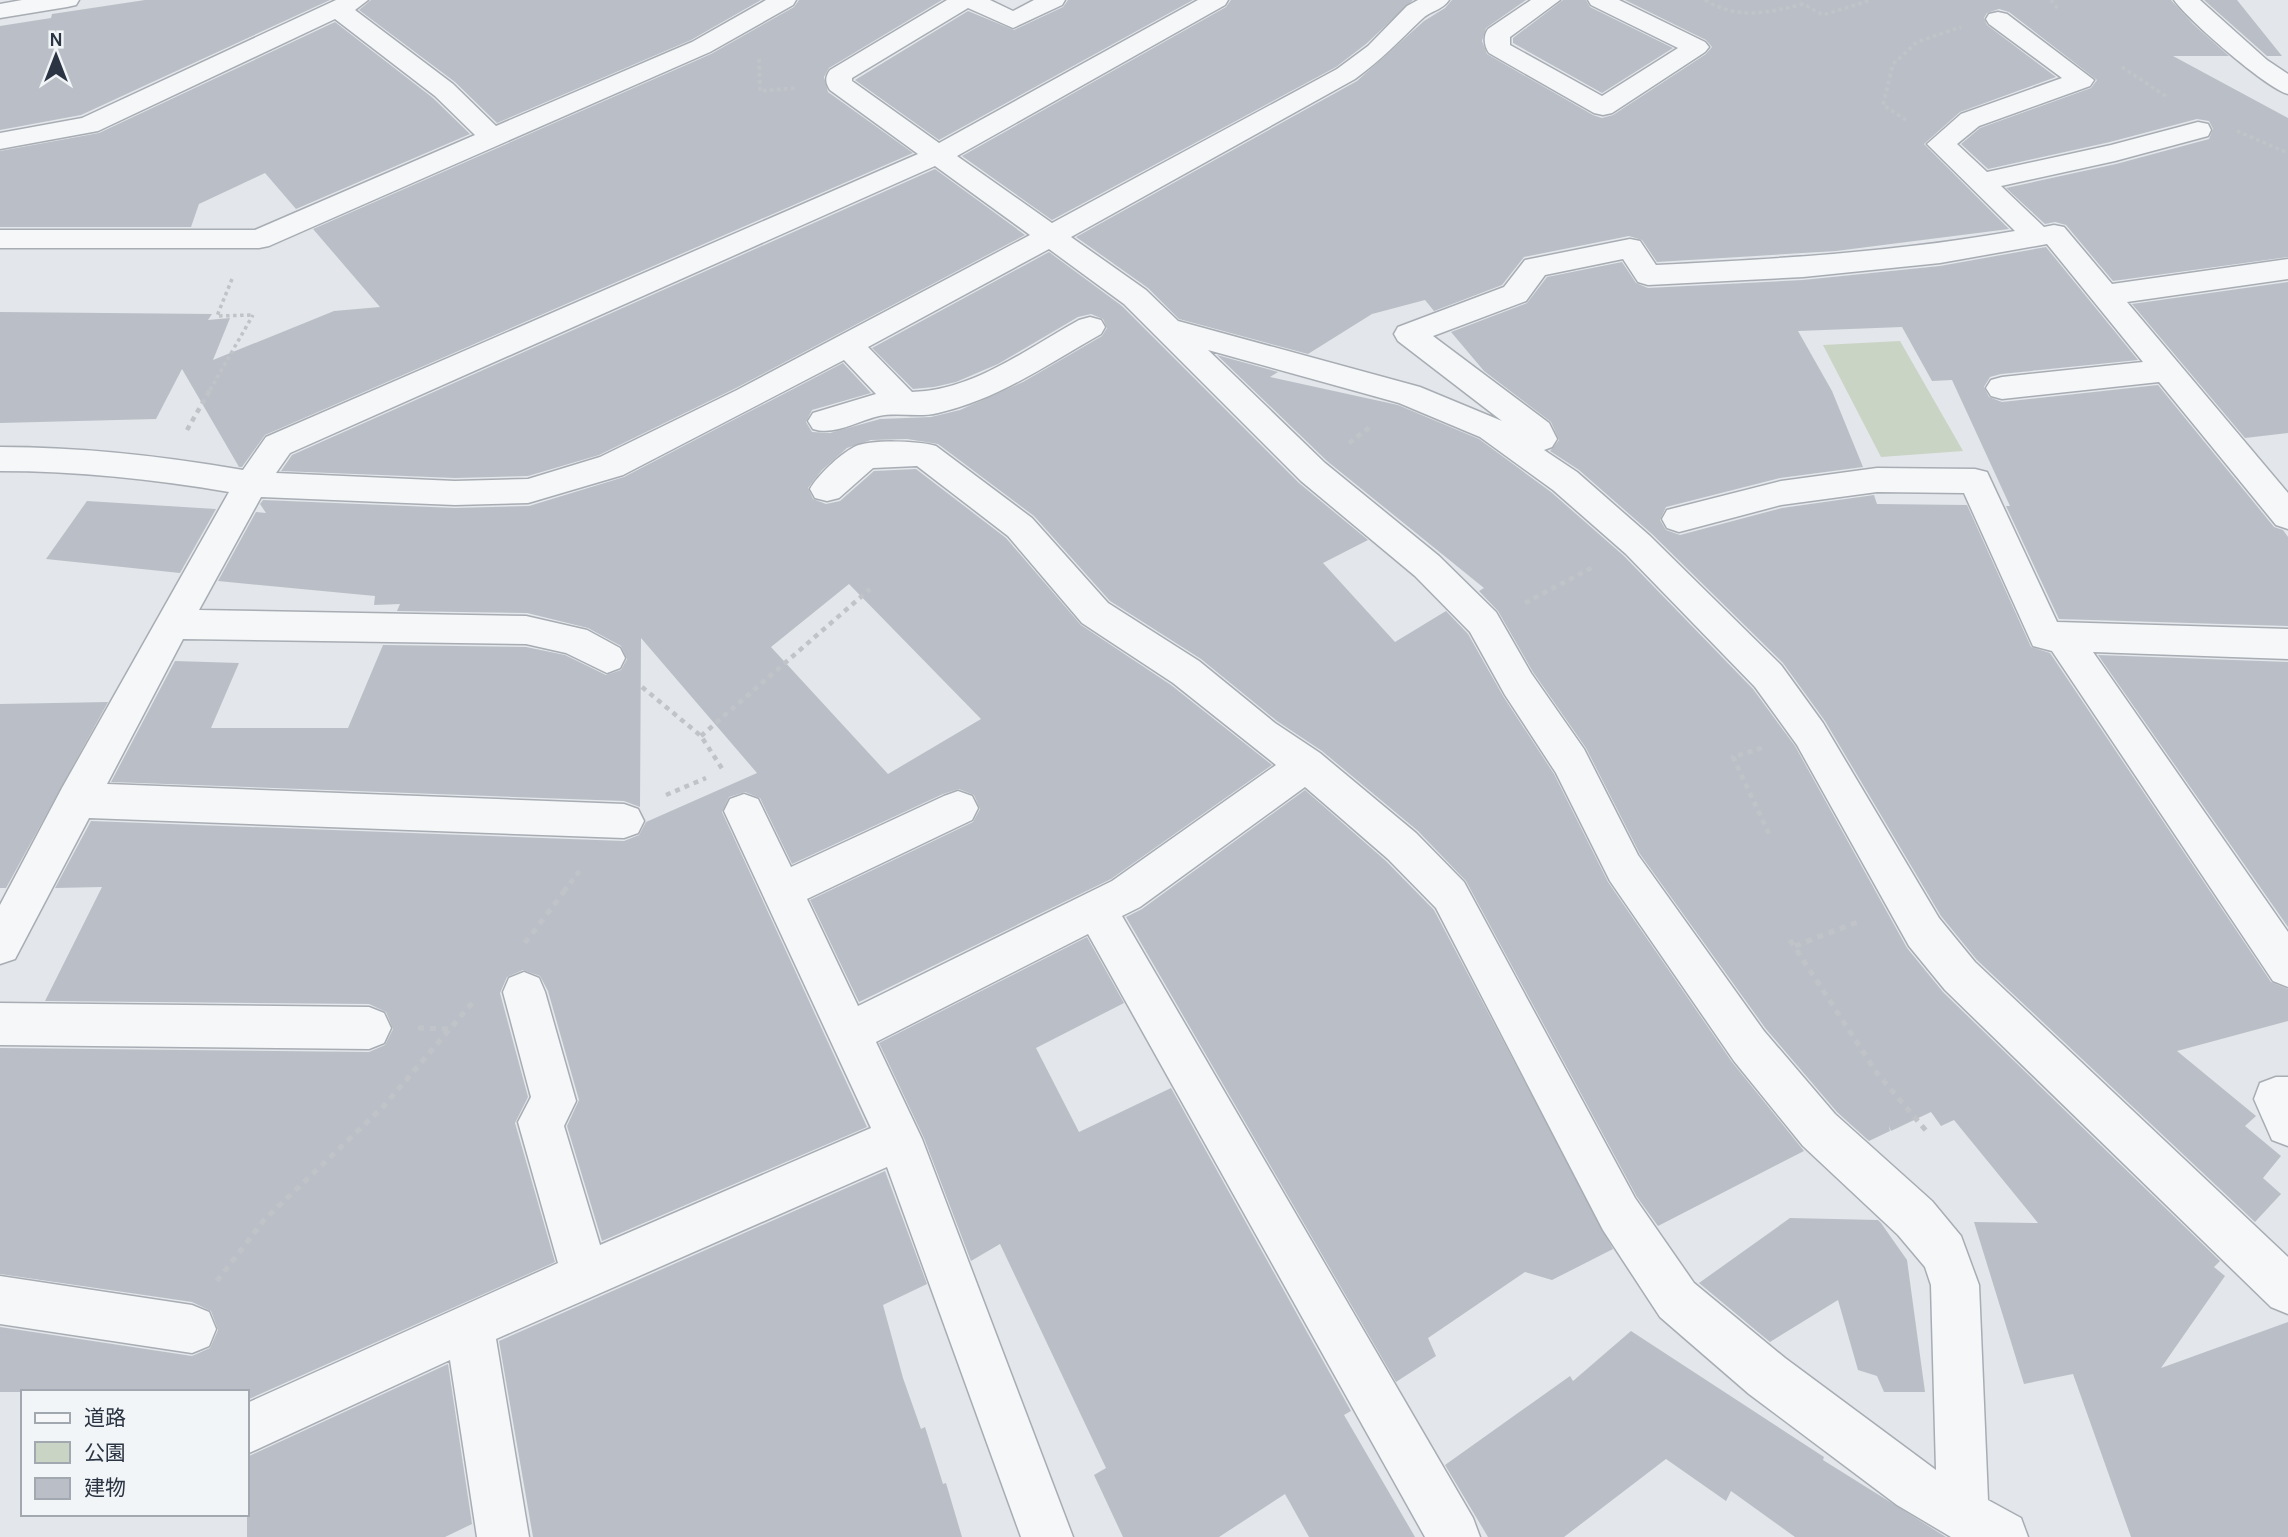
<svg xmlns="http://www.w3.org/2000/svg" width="2288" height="1537" font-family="Karla,'Noto Sans JP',sans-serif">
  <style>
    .green { fill: #c9d4c4 }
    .building { fill: #babfc7; fill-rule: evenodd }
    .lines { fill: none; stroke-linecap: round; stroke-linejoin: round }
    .minor-casing { stroke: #a8adb4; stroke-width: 3 }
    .path-far2 { stroke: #c0c4c9; stroke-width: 3.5; stroke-dasharray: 3.5 3.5; stroke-linecap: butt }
    .path-far1 { stroke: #c0c4c9; stroke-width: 4.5; stroke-dasharray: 5 5; stroke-linecap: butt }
    .path { stroke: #c0c4c9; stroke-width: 5; stroke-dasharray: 6 6; stroke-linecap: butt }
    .minor { fill: #f5f7f9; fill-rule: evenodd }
  </style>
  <rect width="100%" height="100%" fill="#e3e6ea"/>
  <path class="green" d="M1900,341L1963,451L1881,457L1823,345Z"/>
  <g class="building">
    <path d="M145,0H330L81,115L0,130V26L51,18L52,14Z"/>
    <path d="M371,0H761L691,40L497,123L455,82L359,10Z"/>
    <path d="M799,0H942L829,68L824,77L828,92L913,153L265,435L242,467H239L182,369L156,419L0,423V312L212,314L208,320L230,318L213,360L334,311L380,307L313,229L711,54L794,7Z"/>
    <path d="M1068,0H1193L939,140L855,80L968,11L1014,30L1063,7Z"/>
    <path d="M1231,0H1413L1366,44L1336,67L1052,220L962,156L1226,7Z"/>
    <path d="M1452,0H1526L1486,28L1482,41L1487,54L1593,115L1602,118L1613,115L1706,54L1712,47L1706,40L1625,0H2171L2193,24L2229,56H2173L2288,118V257L2113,281L2066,225L2055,222L2045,224L2006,188L2116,164L2209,139L2213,129L2209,121L2197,119L2110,142L1988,169L1961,144L1980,128L2091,88L2097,80L2009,12L1999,9L1987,13L1984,18L1987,25L2056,77L1960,112L1924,144L2009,229L1836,251L1657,262L1642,240L1629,236L1524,257L1502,285L1434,311L1425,300L1372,314L1308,354L1179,319L1148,288L1076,237L1357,81L1424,21L1445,8Z"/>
    <path d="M1563,0H1586L1590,7L1673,48L1602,93L1513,43V38Z"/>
    <path d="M2204,0H2237L2282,56H2267Z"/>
    <path d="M335,22L433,98L470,134L296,209L265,173L199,204L191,227H0V151L99,133Z"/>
    <path d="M935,169L1025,235L736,388L599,455L528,476L455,478L281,471L292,455Z"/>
    <path d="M2046,247L2138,360L2001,374L1990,377L1984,387L1989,397L2002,402L2158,385L2274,527L2283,530L2288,537V626L2059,619L2006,506H2010L1952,380L1932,381L1902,327L1798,331L1832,391L1863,467L1780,478L1666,507L1660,520L1666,530L1680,535L1782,508L1874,495L1877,504L1967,505L2031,647L2050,653L2271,982L2288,989V1021L2177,1051L2256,1116L2245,1126L2281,1156L2263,1178L2281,1194L2255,1222L1977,960L1941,916L1825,721L1783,663L1652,534L1579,470L1550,451L1559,440L1551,422L1484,371L1451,332L1527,303L1547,277L1622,262L1636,283L1648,288L1803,280L1940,266Z"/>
    <path d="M1049,252L1122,306L1299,483L1368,540L1323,563L1395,642L1446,611L1468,634L1503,696L1554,774L1608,882L1732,1062L1804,1151L1658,1226L1637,1197L1466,881L1418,831L1322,751L1277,721L1201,659L1110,601L1034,516L938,444L907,439L871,440L847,448L822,470L808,488L813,499L826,504L840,501L874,471L916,469L1006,538L1081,625L1171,685L1272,765L1111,879L859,1002L810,900L973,822L980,809L974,795L959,789L943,794L792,864L760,798L745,792L729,797L722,812L867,1127L602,1241L567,1126L579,1100L548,991L540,976L523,970L507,977L500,993L528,1097L515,1123L555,1262L247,1400V1392H0V1327L192,1356L210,1348L218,1330L211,1311L192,1302L0,1274V1048L369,1052L385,1045L393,1029L386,1012L369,1004L45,1001L102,887L55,888L91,821L624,841L639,835L646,822L757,773L641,638L640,807L624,801L111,782L175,661L239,663L211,728H348L383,645L526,647L565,655L606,675L621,670L627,659L621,646L588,628L527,613L397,611L400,604L374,605L375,596L218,581L256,512L266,513L260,504L263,500L455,508L529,506L624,477L843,363L871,393L812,410L806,422L812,432L830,433L880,419L931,417L960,410L1023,382L1102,336L1107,328L1103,319L1091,314L1078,317L998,364L956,382L934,387L913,389L872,348ZM849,584L981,719L888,774L771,647Z"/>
    <path d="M2288,282V433L2245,438L2132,304Z"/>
    <path d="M1217,355L1278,372L1270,377L1398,405L1479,439L1551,492L1624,556L1753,689L1795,746L1907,948L1943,992L2220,1261L2214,1267L2225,1276L2161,1368L2288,1322V1537H2131L2073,1374L2024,1384L1974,1222L2038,1223L1954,1120L1941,1126L1931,1112L1891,1131L1889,1126L1890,1131L1869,1141L1837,1112L1766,1029L1640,854L1586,748L1533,672L1498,611L1479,591L1484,588L1327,461Z"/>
    <path d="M87,501L216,509L180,573L46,559Z"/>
    <path d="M2098,655L2288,662V927Z"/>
    <path d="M108,702L6,888H0V704Z"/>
    <path d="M1305,790L1386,861L1434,910L1613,1249L1552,1280L1525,1272L1428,1338L1436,1356L1396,1382L1126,917L1142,909Z"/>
    <path d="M1087,937L1124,1003L1036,1048L1079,1132L1171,1088L1351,1411L1344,1415L1415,1537H1309L1285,1494L1219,1537H1123L1094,1475L1106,1468L1000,1244L971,1261L924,1138L879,1043Z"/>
    <path d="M885,1171L927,1284L883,1305L903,1378L921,1429L925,1427L943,1484L946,1483L962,1537H533L499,1341Z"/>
    <path d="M1790,1218L1878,1220L1881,1223L1907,1260L1925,1392H1884L1877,1376L1858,1370L1838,1300L1770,1342L1699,1283Z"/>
    <path d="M1631,1331L1824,1457L1823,1460L1946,1537H1795L1731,1491L1726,1501L1666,1459L1564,1537H1488L1445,1465L1570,1376L1573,1381Z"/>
    <path d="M448,1364L472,1524L445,1537H247V1457Z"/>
  </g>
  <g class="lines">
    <g class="minor-casing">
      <g id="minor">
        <path d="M22,0H79L76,5L67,7L0,18V4Z"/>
        <path d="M336,0H368L355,10L453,84L496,126L692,42L766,0H796L793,5L710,52L269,246L259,248H0V230H255L475,135L435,96L335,19L98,131L0,149V133L82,118Z"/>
        <path d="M947,0H990L1013,11L1034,0H1065L1062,5L1013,28L968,8L852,78V81L939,143L1198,0H1228L1225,5L957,156L1052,223L1337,69L1368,46L1407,6L1418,0H1449C1443,10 1430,11 1422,19C1400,40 1380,61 1355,79L1071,237L1146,290L1178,321L1420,387L1502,421L1398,341L1394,334L1398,327L1504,287L1525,260L1630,239L1640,241L1656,265C1777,259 1896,252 2015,231L1927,144L1961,114L2062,78L1989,24L1986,19L1989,14L1998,12L2007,14L2094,80L2090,86L1979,126L1957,144L1987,172L2111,145L2198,122L2208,124L2211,130L2208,136L2115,161L2001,186L2044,227L2054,225L2064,227L2112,284L2288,259V279L2127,302L2288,493V529L2276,525L2159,382L2002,399L1991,396L1986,388L1991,380L2002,377L2143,362L2047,244L1940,263L1803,277L1648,285L1638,282L1623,259L1545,275L1526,301L1433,336L1549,423L1557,439L1552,447L1544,450L1577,472L1650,536L1781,665L1823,723L1939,918L1975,962L2288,1257V1314L2271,1307L1945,990L1909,946L1797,745L1755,687L1626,554L1553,490L1480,437L1399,403L1208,350L1325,463L1439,556L1496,612L1531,673L1584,749L1638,855L1764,1031L1835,1114L1932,1201L1961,1236L1979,1285L1988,1500L2021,1518L2028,1537H1951L1897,1505L1749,1394L1660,1317L1603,1230L1436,908L1388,859L1305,787L1140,907L1122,916L1473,1518L1480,1537H1425L1088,934L876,1042L922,1139L1073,1537H1021L887,1167L496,1339L529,1537H477L450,1360L247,1454V1403L558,1263L518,1122L531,1097L503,992L509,978L524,972L539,978L545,992L576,1101L564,1126L600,1245L871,1128L724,811L730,799L744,794L758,799L791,867L944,796L958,791L972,796L978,808L972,820L807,899L858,1006L1112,881L1276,765L1173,683L1082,623L1008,536L917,466L873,468L839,498L827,501L815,498L810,489C818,475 839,455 854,447C869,439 919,441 936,446L1032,518L1108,603L1199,661L1275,723L1320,753L1416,833L1464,882L1635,1198L1694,1283L1785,1358L1936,1470L1931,1285L1925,1267L1898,1235L1803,1146L1734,1061L1610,881L1556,773L1505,695L1470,632L1415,576L1301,481L1124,304L1049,249L868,347L912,392C973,391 1028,348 1079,320L1090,317L1101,320L1105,327L1101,334C1048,364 997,400 938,413C919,418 898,412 879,416C857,421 835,436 813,429L808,421L813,413L876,394L844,360L623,475L528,503L455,505L261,497L199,610L526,616L587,630L620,648L625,658L620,668L607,673L566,653L526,644L183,639L107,784L624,804L638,809L644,821L638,833L624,838L89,818L15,959L0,964V905L62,788L229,492C153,479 78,471 0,471V447C82,447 162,456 243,470L266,437L918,154L830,90C825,82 825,77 830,70ZM935,166L1030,235L737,390L600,457L528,479L455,481L276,473L290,453Z"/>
        <path d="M1531,0H1560L1510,37V45L1602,96L1678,48L1591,5L1588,0H1619L1705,42L1709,47L1705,52L1612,113L1603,115L1594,113L1489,53C1484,46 1483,36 1488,29Z"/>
        <path d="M2174,0H2200L2267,60L2288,74V94C2266,88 2188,20 2174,0Z"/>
        <path d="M1877,468L1975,469L1987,472L2057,622L2288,629V659L2093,652L2288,932V987L2273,981L2052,651L2033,646L1964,493L1877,492L1781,505L1679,532L1667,528L1662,519L1667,510L1781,481Z"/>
        <path d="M0,1003L369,1007L384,1013L391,1028L384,1043L369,1049L0,1045Z"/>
        <path d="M2276,1077H2288V1146L2272,1140L2254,1099L2260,1083Z"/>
        <path d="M0,1276L192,1305L209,1312L216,1329L209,1346L192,1353L0,1324Z"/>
      </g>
    </g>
    <g class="path-far2">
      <path d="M1705,0C1738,20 1767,13 1803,4L1823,15L1871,0"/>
      <path d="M2051,0L2058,9"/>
      <path d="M759,59L760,91L796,88"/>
      <path d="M2122,67L2167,97"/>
      <path d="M1906,120L1883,105L1893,64L1917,42L1961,27"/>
      <path d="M2237,131L2288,153"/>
      <path d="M232,279L217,316L253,315"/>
      <path d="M210,390L253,315"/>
    </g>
    <g class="path-far1">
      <path d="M187,430L211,388"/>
      <path d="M1349,443L1370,427"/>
      <path d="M1525,603L1595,566"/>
      <path d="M642,687L701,736L723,770"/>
      <path d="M701,736L870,589"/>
      <path d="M1762,748L1733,757L1769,834"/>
      <path d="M666,795L706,778"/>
      <path d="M564,891L581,869"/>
    </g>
    <g class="path">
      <path d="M1790,940L1877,1073L1928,1133"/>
      <path d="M525,943L565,890"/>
      <path d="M1795,946L1860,921"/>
      <path d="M418,1028L448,1029"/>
      <path d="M217,1281L264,1220L383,1107L473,1002"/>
    </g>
    <use href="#minor" class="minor"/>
  </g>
  <rect x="21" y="1390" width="228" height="126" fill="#f2f5f8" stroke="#a2a8af" stroke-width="2"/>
  <rect x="35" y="1413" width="35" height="10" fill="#f5f7f9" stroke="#a2a8af" stroke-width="2"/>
  <text x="84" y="1425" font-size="21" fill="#2b3442">道路</text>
  <rect x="35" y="1442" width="35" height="21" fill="#c9d4c4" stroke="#a2a8af" stroke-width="2"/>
  <text x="84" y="1460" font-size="21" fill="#2b3442">公園</text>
  <rect x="35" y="1478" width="35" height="21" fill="#babfc7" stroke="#a2a8af" stroke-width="2"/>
  <text x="84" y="1495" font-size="21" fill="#2b3442">建物</text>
  <g transform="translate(56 56)" stroke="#f2f5f8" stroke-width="5" paint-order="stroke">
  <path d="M0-5L12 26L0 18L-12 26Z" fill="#2b3442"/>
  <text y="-10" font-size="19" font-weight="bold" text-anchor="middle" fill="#2b3442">N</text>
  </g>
</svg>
